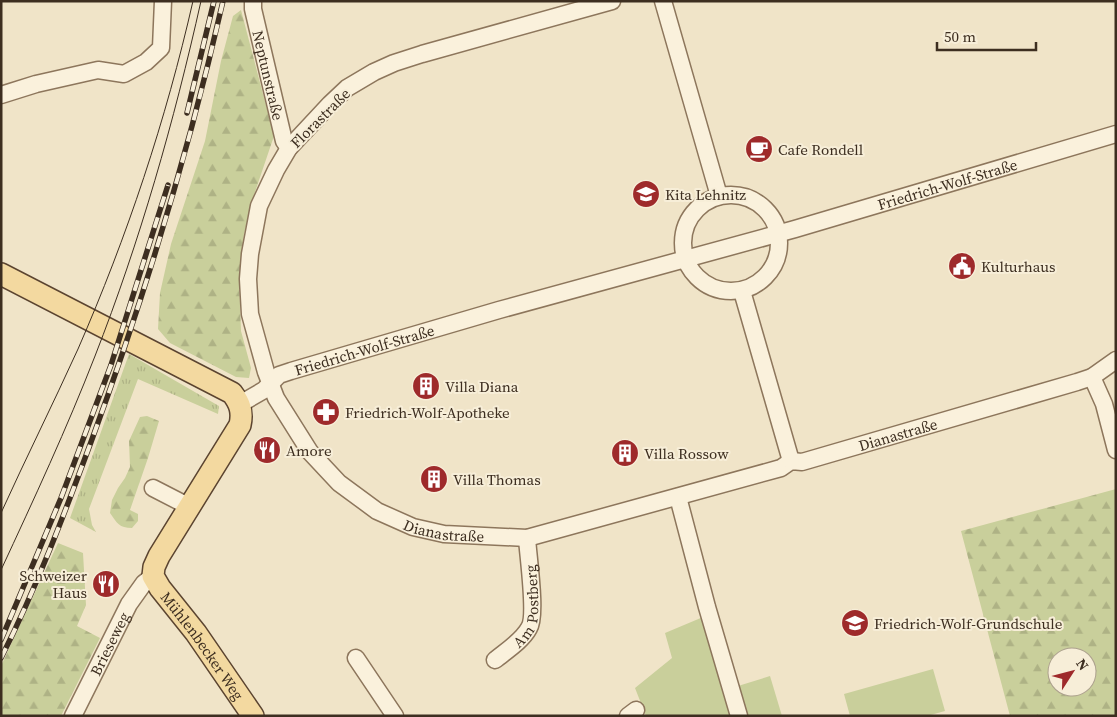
<svg xmlns="http://www.w3.org/2000/svg" width="1117" height="717" font-family="'Source Serif 4',serif">
  <style>
    .grass { fill: url(#grass-tufts) }
    .forest { fill: url(#forest-firs); fill-rule: evenodd }
    .green { fill: #c9cf9b }
    .lines { fill: none; stroke-linecap: round; stroke-linejoin: round }
    .minor-casing { stroke: #8d765c; stroke-width: 19 }
    .major-casing { stroke: #5b4430; stroke-width: 24 }
    .minor { stroke: #faf1dc; stroke-width: 16 }
    .major { stroke: #f3d9a0; stroke-width: 21 }
    .tram { stroke: #3d2e20; stroke-width: 1 }
    .rail-casing { stroke: #3d2e20; stroke-width: 5.5 }
    .rail { stroke: #f7eed8; stroke-width: 4; stroke-dasharray: 11; stroke-linecap: butt }
    .labels { text-anchor: middle; dominant-baseline: central; stroke-width: 4; stroke-linejoin: round; paint-order: stroke }
    .street-label { font-size: 15px; fill: #3d2e20; stroke: #f7eed8 }
    .poi-label { font-size: 15px; fill: #3d2e20; stroke: #f7eed8; text-anchor: start }
  </style>
  <defs>
    <pattern id="grass-tufts" width="24" height="20" patternUnits="userSpaceOnUse" patternTransform="scale(1.25)"><rect width="24" height="20" fill="#c9cf9b"/><path d="M3 7l-1-3M5 7V3M7 7l1-3M15 17l-1-3M17 17v-4M19 17l1-3" fill="none" stroke="#aeb285"/></pattern>
    <pattern id="forest-firs" width="22" height="20" patternUnits="userSpaceOnUse" patternTransform="scale(1.25)"><rect width="22" height="20" fill="#c9cf9b"/><path d="M5 1l3.5 6h-7zM16 11l3.5 6h-7z" fill="#aeb285"/></pattern>
  </defs>
  <rect width="100%" height="100%" fill="#f0e4c8"/>
  <path class="grass" d="M129,354L219,406L218,414L138,379L89,509L92,525L96,532L70,518Z"/>
  <g class="forest">
    <path d="M241,10L274,136L253,198L244,234L239,276L241,331L251,368L249,378L236,377L170,343L158,329L160,293L171,244L205,141L221,61L233,16Z"/>
    <path d="M147,416L159,421L148,458L130,510L138,514V521L132,528C119,528 117,523 110,513L112,500L118,488L125,478L130,467L129,441L140,417Z"/>
    <path d="M1116,489V716H1010L961,531ZM1057,657H1087V687H1057Z"/>
    <path d="M58,543L83,553L86,605L77,626L100,638L61,716H1V666Z"/>
  </g>
  <g class="green">
    <path d="M715,612L745,716H646L635,688L672,658L665,633Z"/>
    <path d="M933,669L945,711L927,716H850L844,694Z"/>
    <path d="M770,676L782,716H747L738,686Z"/>
  </g>
  <g class="lines">
    <g class="minor-casing">
      <g id="minor">
        <path id="s1" d="M253,1V9L284,141L289,148"/>
        <path id="s2" d="M612,1L422,54L394,63L374,72L347,88L330,104L289,148L276,170L259,206L250,254L248,279L250,314L266,372L276,398L310,452L339,483L377,511L413,527L444,534L527,538L781,468L791,461L802,462L1077,382L1092,377L1116,360"/>
        <path d="M663,1L719,196"/>
        <path d="M1,95L36,84L98,70L124,74L146,62L161,48L163,1"/>
        <circle cx="731" cy="243" r="48"/>
        <path d="M742,291L791,461"/>
        <path d="M1092,377L1104,404L1116,450"/>
        <path id="s3" d="M240,404L264,390L279,375L291,371L499,310L795,229L1116,134"/>
        <path d="M153,488L190,507"/>
        <path d="M678,497L707,607L739,716"/>
        <path d="M356,658L395,716"/>
        <path id="s4" d="M495,660C506,651 522,641 529,628C537,616 528,556 527,538"/>
        <path id="s5" d="M73,716L129,604L144,583L153,576"/>
        <path d="M628,716L636,710"/>
      </g>
    </g>
    <g class="major-casing">
      <g id="major">
        <path id="s6" d="M1,274L232,393C240,403 243,412 240,425L159,556L154,567L153,576L160,588L196,633L253,716"/>
      </g>
    </g>
    <use href="#minor" class="minor"/>
    <use href="#major" class="major"/>
    <g class="tram">
      <path d="M1,513C26,458 53,404 78,349C127,237 166,120 193,1"/>
      <path d="M1,570C34,499 67,428 95,356C140,241 174,122 201,1"/>
    </g>
    <g class="rail-casing">
      <g id="rail">
        <path d="M187,113L214,1"/>
        <path d="M1,640L61,498L111,365L168,185"/>
        <path d="M1,658C36,589 64,515 91,442C144,298 189,151 223,1"/>
      </g>
    </g>
    <use href="#rail" class="rail"/>
  </g>
  <defs>
    <g id="cafe-disc" transform="scale(1.4375)"><circle r="9.5" fill="#9e2a2b" stroke="#f7eed8"/><path d="M-5.5-4.5H6V0H3Q3 3.5 0 3.5H-2.5Q-5.5 3.5-5.5 0ZM3-3.2v2h1.7v-2ZM-6 4.5H4V6H-6Z" fill="#fff"/></g>
    <g id="school-disc" transform="scale(1.4375)"><circle r="9.5" fill="#9e2a2b" stroke="#f7eed8"/><path d="M0-5L7-2L0 1L-7-2ZM-4 1L0 2.5L4 1V4Q0 6-4 4Z" fill="#fff"/></g>
    <g id="civic-disc" transform="scale(1.4375)"><circle r="9.5" fill="#9e2a2b" stroke="#f7eed8"/><path d="M-.6-6.5H3V-4.5H.6V-3L4-1V1h2V6H-6V1h2V-1L-.6-3ZM-1.2 2.5V6h2.4V2.5Z" fill="#fff"/></g>
    <g id="building-disc" transform="scale(1.4375)"><circle r="9.5" fill="#9e2a2b" stroke="#f7eed8"/><path d="M-4-6H4V6H1V3H-1V6H-4ZM-2.5-4.3h1.7v1.8h-1.7ZM.8-4.3h1.7v1.8H.8ZM-2.5-1h1.7V.8h-1.7ZM.8-1h1.7V.8H.8Z" fill="#fff"/></g>
    <g id="pharmacy-disc" transform="scale(1.4375)"><circle r="9.5" fill="#9e2a2b" stroke="#f7eed8"/><path d="M-2-6h4v4h4v4h-4v4h-4v-4h-4v-4h4Z" fill="#fff"/></g>
    <g id="restaurant-disc" transform="scale(1.4375)"><circle r="9.5" fill="#9e2a2b" stroke="#f7eed8"/><path d="M-5-6h1v4h1v-4h1v4h1v-4h1v5L-1.5 .5V6h-2V.5L-5-1ZM5-6V6H3V1.5H1.5Q1.5-4 5-6Z" fill="#fff"/></g>
  </defs>
  <g fill-rule="evenodd">
    <use href="#cafe-disc" x="759" y="149"/>
    <use href="#school-disc" x="646" y="194"/>
    <use href="#civic-disc" x="962" y="266"/>
    <use href="#building-disc" x="426" y="386"/>
    <use href="#pharmacy-disc" x="326" y="412"/>
    <use href="#restaurant-disc" x="267" y="450"/>
    <use href="#building-disc" x="625" y="453"/>
    <use href="#building-disc" x="434" y="479"/>
    <use href="#restaurant-disc" x="106" y="584"/>
    <use href="#school-disc" x="855" y="623"/>
  </g>
  <g class="labels">
    <g class="street-label">
      <text stroke="none"><textPath href="#s1" startOffset="76">Neptunstraße</textPath></text>
      <text transform="translate(320 118) rotate(-45)">Florastraße</text>
      <text stroke="none"><textPath href="#s3" startOffset="744">Friedrich-Wolf-Straße</textPath></text>
      <text stroke="none"><textPath href="#s3" startOffset="138">Friedrich-Wolf-Straße</textPath></text>
      <text stroke="none"><textPath href="#s2" startOffset="1320">Dianastraße</textPath></text>
      <text stroke="none"><textPath href="#s2" startOffset="850">Dianastraße</textPath></text>
      <text stroke="none"><textPath href="#s4" startOffset="68">Am Postberg</textPath></text>
      <text stroke="none"><textPath href="#s5" startOffset="81">Brieseweg</textPath></text>
      <text stroke="none"><textPath href="#s6" startOffset="555">Mühlenbecker Weg</textPath></text>
    </g>
    <g class="poi-label">
      <text x="778" y="149">Cafe Rondell</text>
      <text x="665" y="194">Kita Lehnitz</text>
      <text x="981" y="266">Kulturhaus</text>
      <text x="445" y="386">Villa Diana</text>
      <text x="345" y="412">Friedrich-Wolf-Apotheke</text>
      <text x="286" y="450">Amore</text>
      <text x="644" y="453">Villa Rossow</text>
      <text x="453" y="479">Villa Thomas</text>
      <text x="87" y="575" text-anchor="end">Schweizer<tspan x="87" dy="17">Haus</tspan></text>
      <text x="874" y="623">Friedrich-Wolf-Grundschule</text>
    </g>
  </g>
  <rect width="1117" height="717" fill="none" stroke="#3d2e20" stroke-width="5"/>
  <g transform="translate(1072 672) rotate(54)"><circle r="24" fill="#f7eed8" stroke="#ada18e"/>
  <path d="M0-4L9 19L0 12L-9 19Z" fill="#9e2a2b"/>
  <text y="-8" font-size="14" font-weight="bold" text-anchor="middle" fill="#3d2e20">N</text>
  </g>
  <path d="M937 42v8h99v-8" fill="none" stroke="#3d2e20" stroke-width="2.5"/>
  <text x="944" y="42" font-size="15" fill="#3d2e20" stroke="#f7eed8" stroke-width="4" paint-order="stroke">50 m</text>
</svg>
